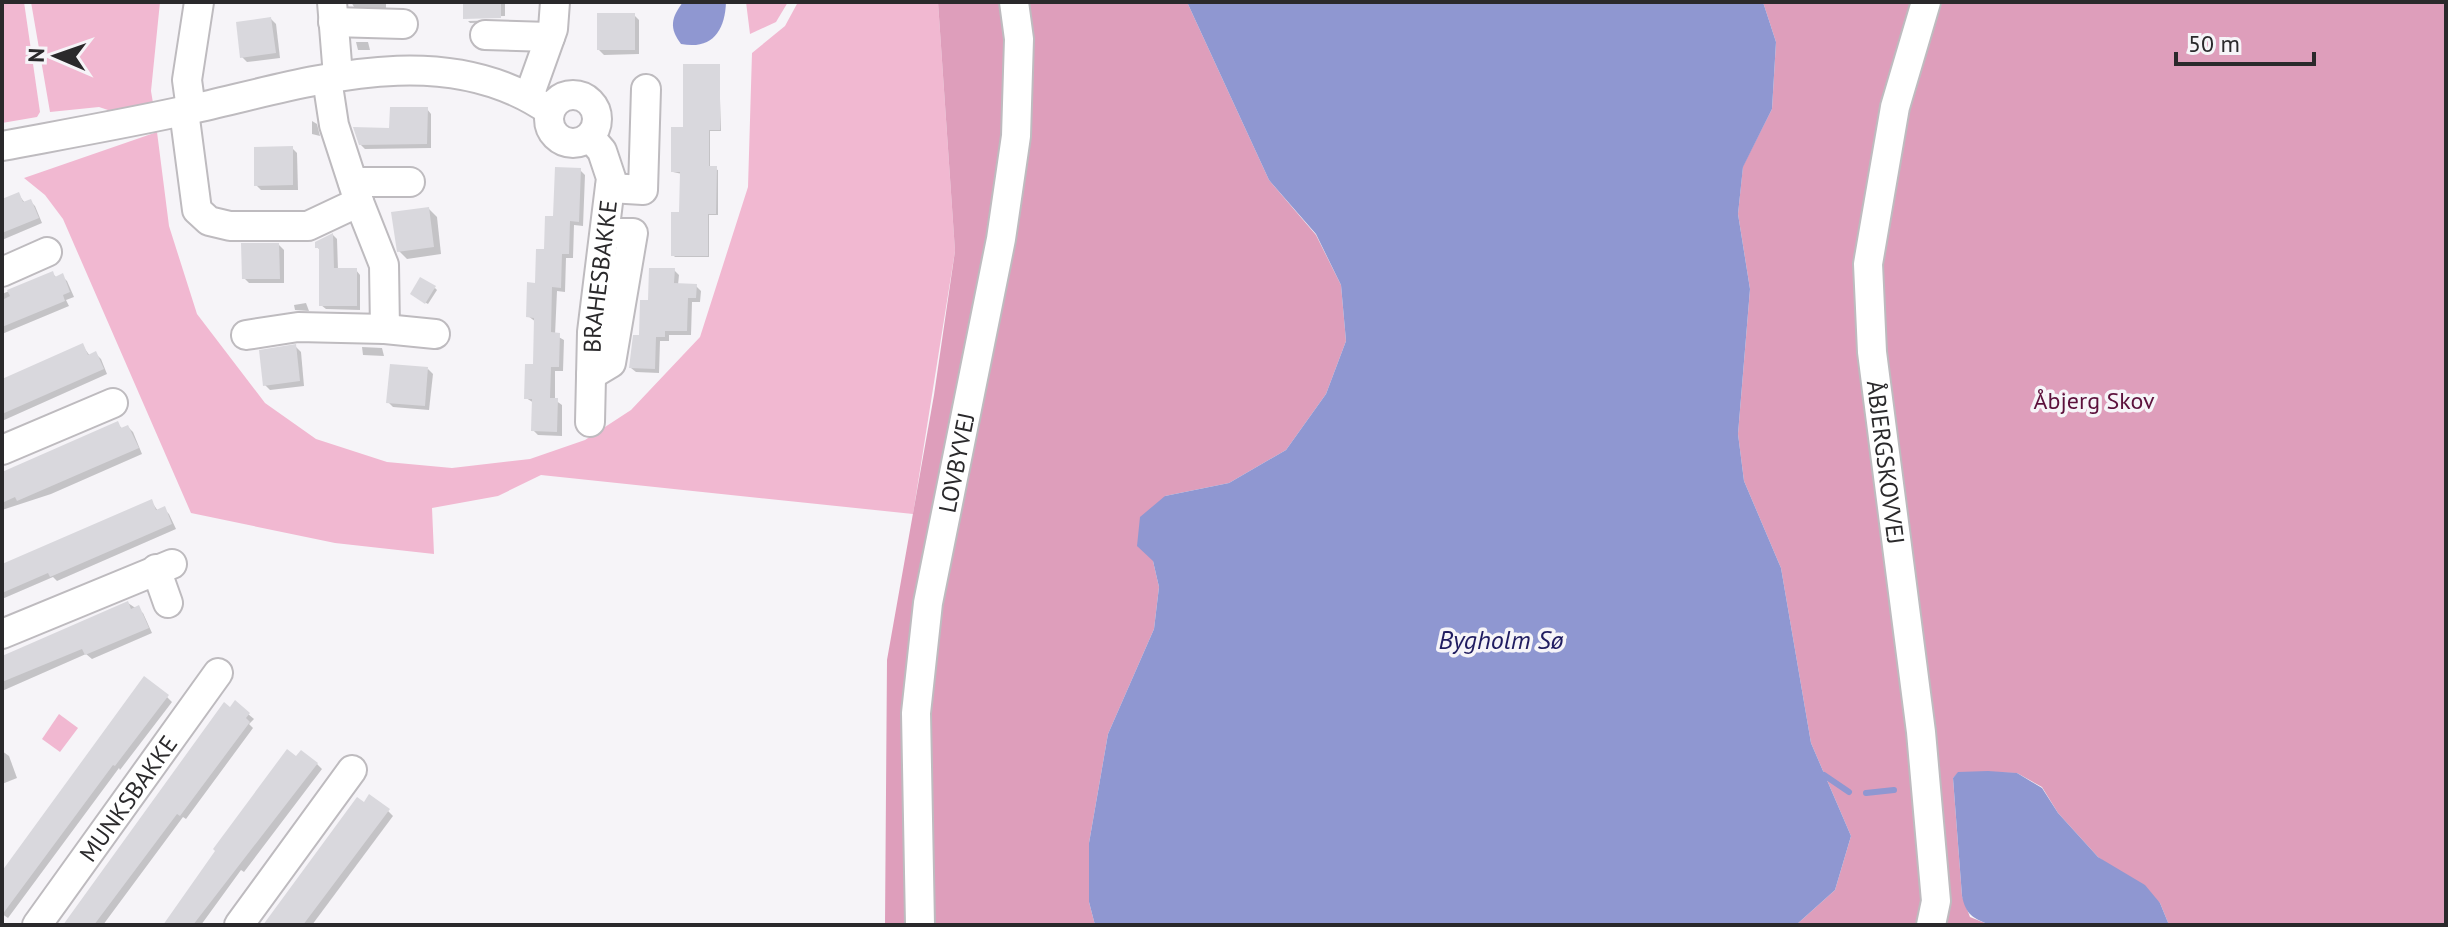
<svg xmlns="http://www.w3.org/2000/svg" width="2448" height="927" font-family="'PT Sans',sans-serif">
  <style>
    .green { fill: #f1b8d1 }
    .forest { fill: #de9ebb }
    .water { fill: #8f97d1 }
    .shadow { fill: #0003 }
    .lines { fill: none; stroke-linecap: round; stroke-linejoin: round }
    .stream { stroke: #8f97d1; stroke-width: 6 }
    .building { fill: #d9d8dd }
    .minor-casing { stroke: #bebbbf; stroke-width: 32 }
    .minor { stroke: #fff; stroke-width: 28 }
    .labels { text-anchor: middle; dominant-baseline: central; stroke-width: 7; stroke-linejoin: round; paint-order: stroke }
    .street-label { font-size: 24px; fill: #2a292b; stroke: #f6f4f8 }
    .park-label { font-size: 24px; fill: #5c113c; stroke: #f6f4f8 }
    .water-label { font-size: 26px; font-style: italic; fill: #201c60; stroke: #f6f4f8 }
  </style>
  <rect width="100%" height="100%" fill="#f6f4f8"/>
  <g class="green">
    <path d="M2,2H24L40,112L37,117L2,123Z"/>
    <path d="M31,2H160L151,91L153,103L114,112L99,107L50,112Z"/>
    <path d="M746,2H788L776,22L750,34Z"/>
    <path d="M798,2H938L955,251L913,514L541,475L498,496L432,508L434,554L335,543L191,513L63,219L45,195L24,178L157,132L169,226L197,314L265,403L316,439L387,462L452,468L530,459L585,440L631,410L700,337L748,187L752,53L785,26Z"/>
    <path d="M59,714L78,728L60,752L42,739Z"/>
  </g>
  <g class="forest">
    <path d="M938,2H1187L1269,180L1316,235L1341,285L1346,341L1326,394L1286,450L1229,483L1165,496L1153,561L1159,587L1154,629L1108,734L1089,843V902L1095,925H885L887,660L934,395L955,251Z"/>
    <path d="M1763,2H2446V925H2169L2160,903L2098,857L2058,813L2042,787L2017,773L1959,772L1953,778L1962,896L1970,917L1990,925H1796L1835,890L1851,836L1811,743L1781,568L1744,481L1738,434L1750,289L1738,214L1743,166L1772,109L1776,42Z"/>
  </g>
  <g class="water">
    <path d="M683,2H726C725,31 712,50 681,44C669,28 671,18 683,2Z"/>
    <path d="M1187,2H1763L1776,42L1772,109L1743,167L1738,214L1750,289L1738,434L1744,481L1781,568L1811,743L1851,836L1835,890L1796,925H1095L1089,902V843L1108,734L1154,629L1159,587L1153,561L1137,546L1140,517L1165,496L1229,483L1286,450L1326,394L1346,341L1341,285L1316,234L1269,180Z"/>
    <path d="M1988,771L2017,773L2042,788L2058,813L2098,857L2145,885L2160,903L2169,925H1990C1973,918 1966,915 1962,896L1953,778L1958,772Z"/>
  </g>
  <g class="shadow">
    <path d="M351,2H386V11L356,10Z"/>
    <path d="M465,2H505V16L467,17V20Z"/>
    <path d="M634,15L639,20V54L604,55L599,50Z"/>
    <path d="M271,19L276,24L280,58L247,62L242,57Z"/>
    <path d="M505,20V22L470,23L468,21Z"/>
    <path d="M356,42H368L370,50H358Z"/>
    <path d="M719,66L721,131H710V168L718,170V215H709V257H675L673,255L681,214L682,174L673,172L685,129Z"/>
    <path d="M427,109L431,114V148L365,149L360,144L391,130Z"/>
    <path d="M312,121L317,124L320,136L312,134Z"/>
    <path d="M292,148L297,153L298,190H261L256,185Z"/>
    <path d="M580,170L585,175L583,226L574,225L573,258H566L565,292L557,291L555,335L564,340L563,371H555V400L562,405V436L538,435L533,430L534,403L526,398L535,366L536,322L528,316L555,218Z"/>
    <path d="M18,194L25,203L30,201L35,206L42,223L2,240V201Z"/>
    <path d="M429,209L437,217L441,254L407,259L399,251Z"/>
    <path d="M333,235L337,239L338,270H356L360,275V310L326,309L321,305V251L317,247Z"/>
    <path d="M279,245L284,250V283H249L244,278Z"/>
    <path d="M674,270L679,275L678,285L696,286L701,291L700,302H692L691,335H669V341H660L659,373L636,372L631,368L650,302Z"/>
    <path d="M52,273L57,278L62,276L67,281L74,297L66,300L69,306L2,334V294Z"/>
    <path d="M435,288L437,290L428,304L414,296Z"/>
    <path d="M306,303L309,311L295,310L294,305Z"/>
    <path d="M82,345L90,356L96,354L101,359L107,374L2,421V381Z"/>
    <path d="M296,347L301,352L304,386L270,390L265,385Z"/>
    <path d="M362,347L382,348L384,356L363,355Z"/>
    <path d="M428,369L433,374L429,410L393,407L388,402Z"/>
    <path d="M117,424L123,429L128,427L133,432L142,454L51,494L2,510V478Z"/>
    <path d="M151,501L158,511L164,509L169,514L176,529L57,581L53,577L2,599V566Z"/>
    <path d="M128,603L143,613L152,633L92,659L86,654L2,691V658Z"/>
    <path d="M167,697L172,702L120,770L119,768L8,918L2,914V874Z"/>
    <path d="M235,703L254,719L249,724L253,728L186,819L183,817L103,925H65Z"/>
    <path d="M2,751L9,756L17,778L2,784Z"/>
    <path d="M297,759L317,764L322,769L244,872L241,870L201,925H164Z"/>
    <path d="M388,811L393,816L312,925H265Z"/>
  </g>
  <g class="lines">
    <g class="stream">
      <path d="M1824,775L1849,792"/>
      <path d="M1866,793L1894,790"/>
    </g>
  </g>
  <g class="building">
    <path d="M463,2H501V18L463,19Z"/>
    <rect x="597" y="13" width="38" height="37"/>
    <path d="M271,17L276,53L240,58L236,22Z"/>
    <path d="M683,64H720V130H709V166H717L716,214H708V256H671V212H679L680,172H671V127H683Z"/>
    <path d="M390,107H428L427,144L359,145L353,127L389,128Z"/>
    <path d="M293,146V185L254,186V147Z"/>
    <path d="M555,167L581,168L579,222L570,221L569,254H562L561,288L552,287L551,332L560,333L559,367H551L550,398H558L557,432L531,431L532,399H524L525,364H533L534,318L526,317L527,282L535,283L536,249H544L545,216H553Z"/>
    <path d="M19,192L23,202L31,199L39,218L2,233V199Z"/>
    <path d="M429,207L434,247L397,252L391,212Z"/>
    <path d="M333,233L334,268H357V306H319V248H315V242Z"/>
    <path d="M241,243H279L280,279H242Z"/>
    <path d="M649,268H675L674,283L697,284L696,298H688L687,331H665V337H656L655,369L629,368L633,335H639L640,300H648Z"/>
    <path d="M53,271L55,277L63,273L70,292L63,295L65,301L2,327V300L10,296L7,290Z"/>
    <path d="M420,277L436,286L425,304L410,294Z"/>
    <path d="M83,343L88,355L96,351L104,369L2,414V379Z"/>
    <path d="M296,344L300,381L263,386L259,350Z"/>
    <path d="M390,364L428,367L425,406L386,403Z"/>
    <path d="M118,421L121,428L128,425L139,448L17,501L15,497L2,503V472Z"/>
    <path d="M152,499L156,510L165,506L172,524L50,577L48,573L2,593V564Z"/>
    <path d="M128,601L131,609L139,605L149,628L85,655L82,649L2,682V656Z"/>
    <path d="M144,676L169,695L115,766L113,765L2,915V871Z"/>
    <path d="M235,700L250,713L246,718L250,722L180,816L177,814L94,925H63L224,702L230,707Z"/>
    <path d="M287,749L296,756L301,750L318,763L193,925H163L215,851L213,849Z"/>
    <path d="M369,794L390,809L303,925H263L357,797L364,802Z"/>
  </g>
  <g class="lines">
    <g class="minor-casing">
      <g id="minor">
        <path d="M332,2L338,76"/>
        <path id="s1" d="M1926,2L1895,107L1868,264L1872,352L1921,732L1936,901L1931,925"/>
        <path d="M333,22L403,24"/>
        <path d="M485,35L550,37"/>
        <circle cx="573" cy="119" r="24"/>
        <path d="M529,96L553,29L555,2"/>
        <path d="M191,109L187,80L199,2"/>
        <path d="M184,111L197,210L209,221L230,226H308L359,202"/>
        <path d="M2,146C66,134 129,123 192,109C308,83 443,36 550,111"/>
        <path d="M353,182H410"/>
        <path d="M610,188L643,190L646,89"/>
        <path d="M2,272L47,252"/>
        <path d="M385,329L435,334"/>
        <path d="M246,335L298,327L385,329L384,265L359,202L334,125L327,79"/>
        <path d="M591,375L611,363L633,233H605"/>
        <path id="s2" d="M590,422L592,332L611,178L602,151L590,137"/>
        <path d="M2,450L113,403"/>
        <path d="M156,569L168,603"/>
        <path d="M2,634L172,564"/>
        <path id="s3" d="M37,925L218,673"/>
        <path d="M239,925L352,770"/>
        <path id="s4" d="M920,925L916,713L928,603L1001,239L1016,136L1019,39L1014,2"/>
      </g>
    </g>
    <use href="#minor" class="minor"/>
  </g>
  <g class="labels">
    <g class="street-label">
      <text stroke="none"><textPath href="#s2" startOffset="146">BRAHESBAKKE</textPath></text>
      <text stroke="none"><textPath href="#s1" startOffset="468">ÅBJERGSKOVVEJ</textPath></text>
      <text stroke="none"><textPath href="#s4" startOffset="466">LOVBYVEJ</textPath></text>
      <text stroke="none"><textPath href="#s3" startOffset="156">MUNKSBAKKE</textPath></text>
    </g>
    <g class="park-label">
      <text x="2094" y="400">Åbjerg Skov</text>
    </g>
    <g class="water-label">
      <text x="1501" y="639">Bygholm Sø</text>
    </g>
  </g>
  <rect width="2448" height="927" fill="none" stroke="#2a292b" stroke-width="8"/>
  <g transform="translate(56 56) rotate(272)" stroke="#f6f4f8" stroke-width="6" paint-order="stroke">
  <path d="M0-6L14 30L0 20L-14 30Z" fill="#2a292b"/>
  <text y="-12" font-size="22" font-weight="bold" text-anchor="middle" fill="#2a292b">N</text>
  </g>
  <path d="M2176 52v12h138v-12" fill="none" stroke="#2a292b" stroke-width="4"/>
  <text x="2188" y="52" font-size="24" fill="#2a292b" stroke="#f6f4f8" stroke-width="6" paint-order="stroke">50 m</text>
</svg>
